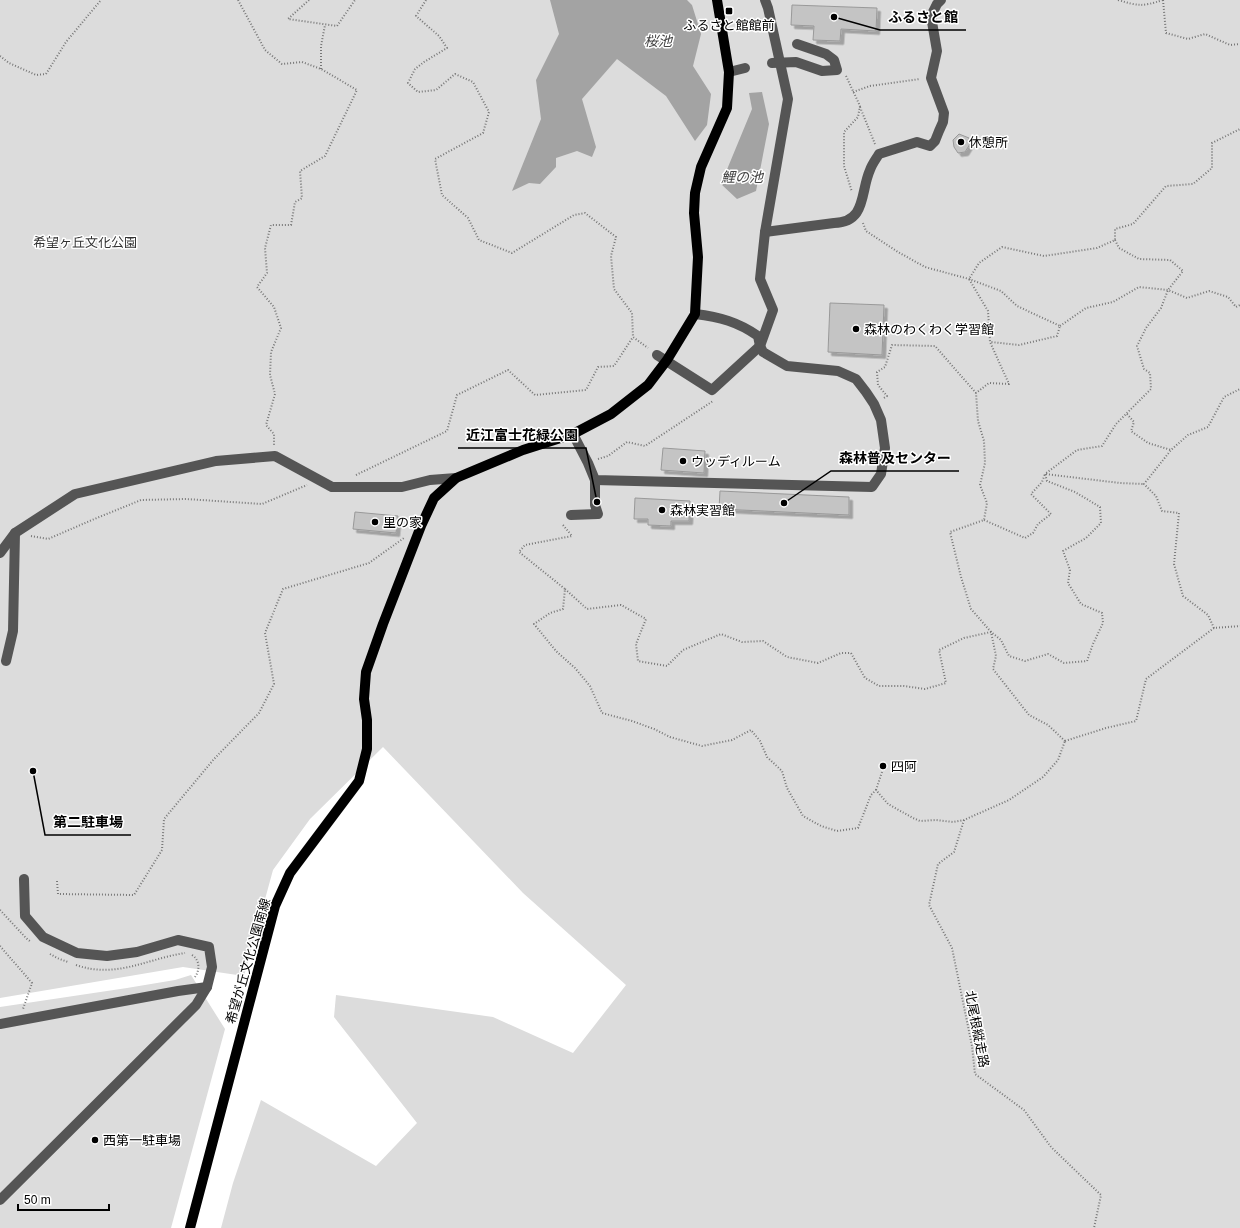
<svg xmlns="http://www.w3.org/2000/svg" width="1240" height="1228" font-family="Helvetica,'Noto Sans JP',sans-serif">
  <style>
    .green { fill: #dcdcdc }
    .water { fill: #a3a3a3 }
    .building { fill: #c4c4c4; stroke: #999; filter: url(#shadow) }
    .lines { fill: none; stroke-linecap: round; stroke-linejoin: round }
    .path { stroke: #777; stroke-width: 2; stroke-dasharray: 1 2; stroke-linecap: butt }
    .minor { stroke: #555; stroke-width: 10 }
    .major { stroke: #000; stroke-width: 10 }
    .poi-dot { fill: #000; stroke: #fff; stroke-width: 1.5 }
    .labels { text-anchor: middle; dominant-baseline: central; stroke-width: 3; stroke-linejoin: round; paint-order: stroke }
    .poi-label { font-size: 13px; fill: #000; stroke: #fff; text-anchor: start }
    .park-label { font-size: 13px; fill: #333; stroke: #fff }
    .street-label { font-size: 13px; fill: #000; stroke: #fff }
    .water-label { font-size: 14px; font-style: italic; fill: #444; stroke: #fff }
    .leader { fill: none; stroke: #000; stroke-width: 1.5 }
    .callout-dot { fill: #000; stroke: #fff; stroke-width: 1.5 }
    .callout-label { font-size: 14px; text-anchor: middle; font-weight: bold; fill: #000; stroke: #fff; stroke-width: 3; stroke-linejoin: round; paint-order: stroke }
  </style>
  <defs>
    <filter id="shadow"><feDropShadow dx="3.5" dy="3.5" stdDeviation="0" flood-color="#0004"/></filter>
  </defs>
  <rect width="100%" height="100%" fill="#fff"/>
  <g class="green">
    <path d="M0,0H1240V1228H221L233,1183L261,1100L376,1166L417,1123L334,1017L336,995L493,1017L573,1053L626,985L523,893L383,747L310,819L273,870L244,976L183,967L0,998Z"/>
    <path d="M191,975L225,1029L171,1228H0V1007L127,988L175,980Z"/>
  </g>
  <g class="water">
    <path d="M550,0H687L692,5L701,34L693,66L711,94L707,125L695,141L666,96L617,59L582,99L596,147L592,157L577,151L556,158V167L540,184L529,183L512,191L541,119L536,80L559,34Z"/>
    <path d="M762,92L769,124L756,191L737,199L721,184L752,109L749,93Z"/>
  </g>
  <g class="building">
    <path d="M792,5L877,8L876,31L841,29L840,41L813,40L814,26L791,25Z"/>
    <path d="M959,134L969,138L970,144L965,152L958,153L954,147L953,140Z"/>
    <path d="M830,303L884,305L882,355L828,352Z"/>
    <path d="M663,448L705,451L704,473L661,470Z"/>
    <path d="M720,491L849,497V515L719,509Z"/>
    <path d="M635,498L690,501L689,521H671V526L648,525V519H634Z"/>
    <path d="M355,512L398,516L396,533L353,529Z"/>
  </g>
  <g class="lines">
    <g class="path">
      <path d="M238,0L265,50L282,64L302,62L321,69L357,90L325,156L300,171L302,198L295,202L291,225H271L265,248L267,273L257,287L274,307L281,328L271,352L270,375L275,394L266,425L274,434V445"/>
      <path d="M309,0L288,19L337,26L355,0"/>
      <path d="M426,0L416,16L439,36L447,48L424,62L415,69L408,83L418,92L436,90L455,74L473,82L489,112L483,133L435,159L442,195L468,218L479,240L512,253L574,215L585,213L616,237L611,256L614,289L632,313L633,337L648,348"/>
      <path d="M1118,0C1139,6 1141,7 1163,0"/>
      <path d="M1163,0L1166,33L1188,39L1205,34L1230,45L1240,44"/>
      <path d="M0,56L9,63L36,75L46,74L66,42L101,0"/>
      <path d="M321,69V46L325,25"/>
      <path d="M846,76L860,106L858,117L844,132V166L852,192"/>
      <path d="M853,92L870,86L920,79"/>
      <path d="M860,107L875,144"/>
      <path d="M863,223L866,231L898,252L925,267L969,279L1001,291L1017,306L1060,326L1057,336L1019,345L991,342"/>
      <path d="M1115,240L1119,248L1139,259L1170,260L1183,271L1168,290L1161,308L1146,328L1137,346L1144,369L1150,373L1151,389L1116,424L1102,446L1077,450L1045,474L1047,481L1075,492L1100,507L1101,523L1086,538L1063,551L1070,570L1068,583L1081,604L1102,613L1103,623L1093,644L1087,661L1064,663L1048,654L1025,661L1009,656L1001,640L991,632L971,609L961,577L950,532L984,520L987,503L980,485L985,463L984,441L978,421L976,393L989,383L1009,384L990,342L988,311L969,279L979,263L1002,247L1044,256L1097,248L1115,240V229L1133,224L1166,186L1193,184L1212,168V143L1240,129"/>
      <path d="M1060,326L1086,308L1113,302L1139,287L1168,290L1187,298L1209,291L1228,297L1236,307L1240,305"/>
      <path d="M884,398L887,396L878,385L877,372L885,367L892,345L935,346L976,393"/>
      <path d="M1127,414L1134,422L1131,431L1148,443L1171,450"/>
      <path d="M598,459L608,456L627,442L645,446L713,401"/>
      <path d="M356,475L447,431L457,395L508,370L535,395L586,390L598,367L614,366L633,337"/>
      <path d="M984,520L1025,538L1033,533L1038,524L1051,514L1031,494L1042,482L1045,474L1120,483L1144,484"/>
      <path d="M563,525L572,536L525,545L519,552L565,589L563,609L550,613L534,624L556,651L575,668L590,686L602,713L632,721L654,729L670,737L702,746L732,740L751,730L760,741L767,757L782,771L787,788L803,816L821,826L837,831L858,828L871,795L876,790L888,804L913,818L920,821L936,820L953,822L964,820L1009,800L1043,777L1058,760L1065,741"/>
      <path d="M31,536L48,539L92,520L141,500L186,499L262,504L307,485"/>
      <path d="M565,589L587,609L621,605L646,619L636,644L638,661L667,666L683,650L721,634L742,642L763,641L787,657L818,663L841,653H851L865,678L879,686H904L925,689L946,683L939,650L964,638L991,632L996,656L993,669L1029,715L1048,725L1065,741"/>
      <path d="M1214,628L1208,615L1183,596L1174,564L1179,513L1162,511L1156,496L1144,484L1171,450L1188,435L1208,427L1224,397L1240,389"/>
      <path d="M1065,741L1106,728L1136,721L1146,679L1214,628L1240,626"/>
      <path d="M876,790L883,769"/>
      <path d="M964,820L954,852L938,864L929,905L952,948L972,1046L975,1074L1024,1110L1051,1147L1101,1195L1094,1228"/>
      <path d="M57,881L58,894L134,895L162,850L164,819L214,759L259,713L274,684L265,633L283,589L369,563L404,538"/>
      <path d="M0,910L26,938L31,942"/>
      <path d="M0,946L32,983L23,1009"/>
      <path d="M50,954L57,958L68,962"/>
      <path d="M192,955C200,960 200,970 195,977"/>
      <path d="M76,965C116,979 146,959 185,953"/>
    </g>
    <g class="minor">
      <path d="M772,63L796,62L822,71L837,70L834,60L826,54L797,44"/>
      <path d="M729,72L745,68"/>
      <path d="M765,232L834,223C867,222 860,192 870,170C872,164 876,159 879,154L917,142L930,146L935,141L939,131L943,122L944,113L931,78L937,51L931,16L937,4L941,0"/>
      <path d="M657,355L712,390L760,346L773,310L760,279L765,232L788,99L768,8L765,0"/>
      <path d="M573,434L588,463L595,480L872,487L881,474L885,448L881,420L874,404L866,392L856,379L838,371L787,366L763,352L760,346L758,336C738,322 720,317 695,314"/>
      <path d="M571,515L598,514L595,505V480"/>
      <path d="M0,553L15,533L75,494L216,461L275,456L332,487H402L430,480L456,478"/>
      <path d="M6,661L13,631L15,533"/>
      <path d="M0,1024L178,991L207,987"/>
      <path d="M0,1200L196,1005L207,987L212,967L209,947L178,940L137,952L107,956L77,953L43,937L25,916L24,879"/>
    </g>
    <path class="major" d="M190,1228L275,906L290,873L359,781L367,749V720L364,699L366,672L383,624L421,526L434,498L456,478L523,450L573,434L611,414L648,385L667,360L695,314L698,257L694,213L695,193L701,167L727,108L729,72L717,0"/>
  </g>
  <g class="poi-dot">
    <rect x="725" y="7" width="8" height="8" rx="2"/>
    <circle cx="961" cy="142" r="4"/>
    <circle cx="856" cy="329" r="4"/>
    <circle cx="683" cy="461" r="4"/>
    <circle cx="662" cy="510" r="4"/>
    <circle cx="375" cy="522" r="4"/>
    <circle cx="883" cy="766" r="4"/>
    <circle cx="95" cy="1140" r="4"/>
  </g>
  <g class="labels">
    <g class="poi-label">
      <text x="729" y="25" text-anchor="middle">ふるさと館館前</text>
      <text x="969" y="142">休憩所</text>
      <text x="864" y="329">森林のわくわく学習館</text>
      <text x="691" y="461">ウッディルーム</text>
      <text x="670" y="510">森林実習館</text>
      <text x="383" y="522">里の家</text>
      <text x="891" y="766">四阿</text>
      <text x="103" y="1140">西第一駐車場</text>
    </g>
    <g class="park-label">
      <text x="85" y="242">希望ヶ丘文化公園</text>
    </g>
    <g class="street-label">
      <text transform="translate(248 961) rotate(-74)">希望が丘文化公園南線</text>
      <text transform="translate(977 1029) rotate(79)">北尾根縦走路</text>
    </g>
    <g class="water-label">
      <text x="658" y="41">桜池</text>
      <text x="742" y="177">鯉の池</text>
    </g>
  </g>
  <path class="leader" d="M834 17L880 30H966M597 502L586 448H458M784 503L831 471H959M33 771L45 835H131"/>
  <g class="callout-dot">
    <circle cx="834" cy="17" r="4"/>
    <circle cx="597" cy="502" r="4"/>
    <circle cx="784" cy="503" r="4"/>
    <circle cx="33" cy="771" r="4"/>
  </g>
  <g class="callout-label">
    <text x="923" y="22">ふるさと館</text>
    <text x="522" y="440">近江富士花緑公園</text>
    <text x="895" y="463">森林普及センター</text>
    <text x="88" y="827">第二駐車場</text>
  </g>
  <path d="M18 1204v6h91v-6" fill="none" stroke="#000000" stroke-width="2"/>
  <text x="24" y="1204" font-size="12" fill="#000000" stroke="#ffffff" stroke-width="3" paint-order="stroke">50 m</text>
</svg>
